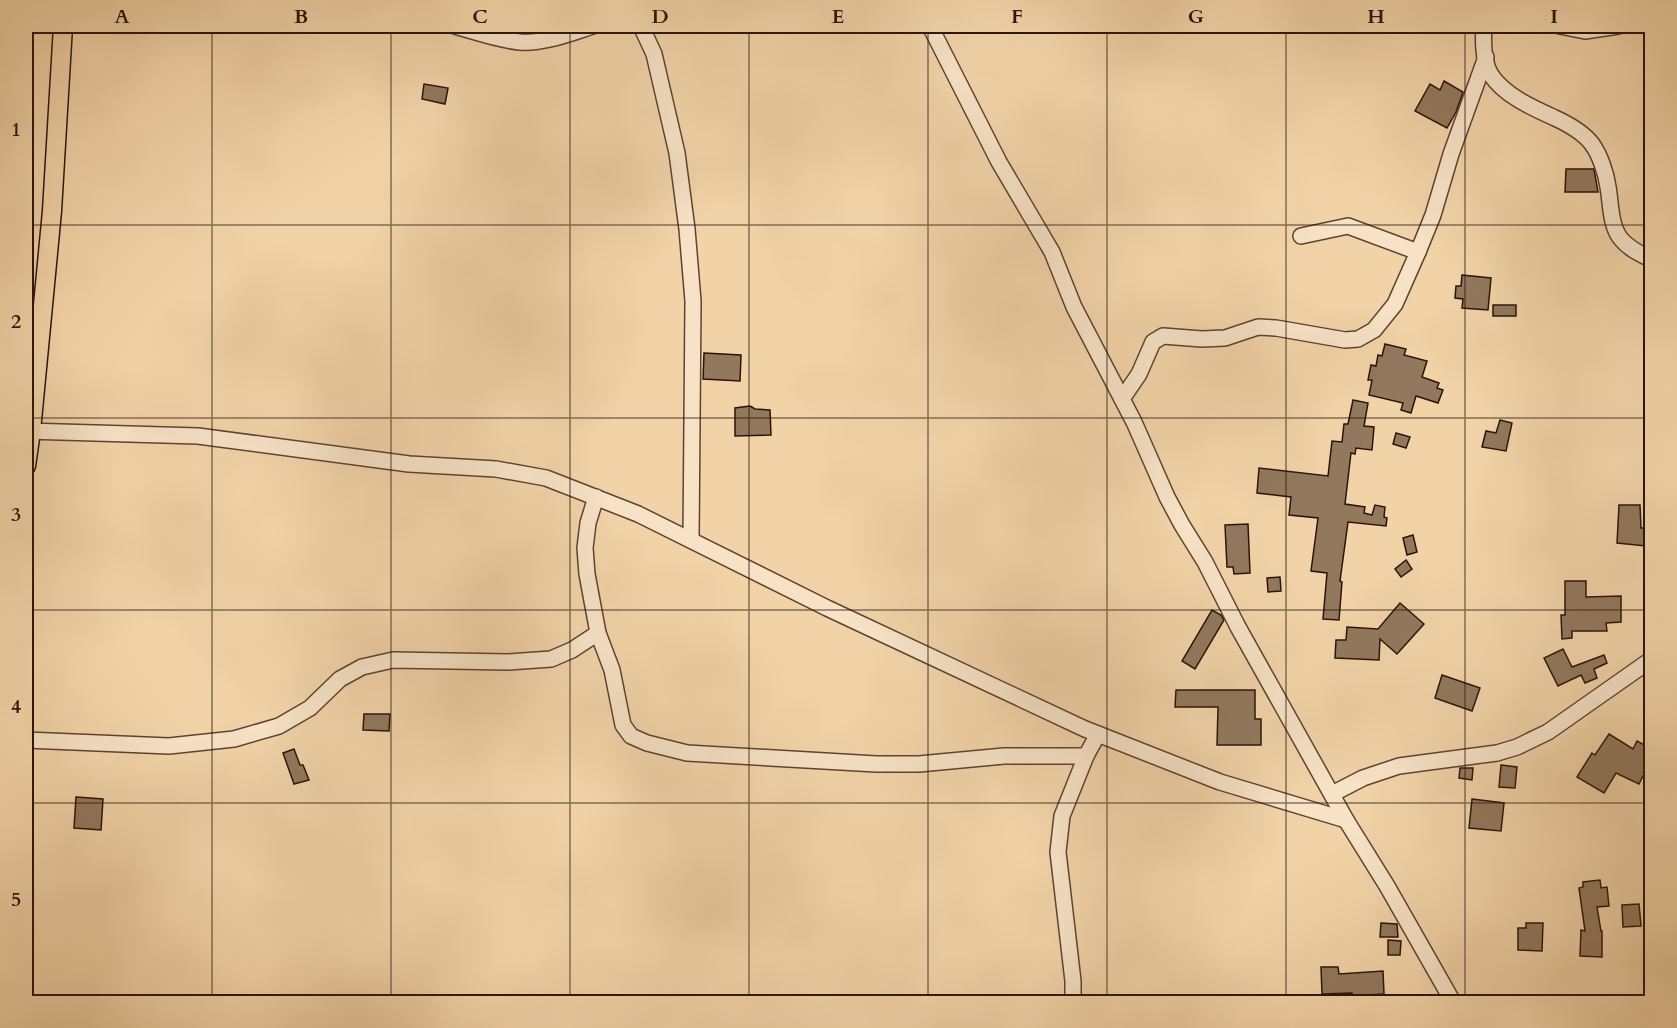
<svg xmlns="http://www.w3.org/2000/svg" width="1677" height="1028" font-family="Cardo,serif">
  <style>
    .building { fill: #92785d; stroke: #2a150c; stroke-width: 1.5 }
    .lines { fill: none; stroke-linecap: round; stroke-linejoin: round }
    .minor-casing { stroke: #5c4433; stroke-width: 18 }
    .major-casing { stroke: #2a150c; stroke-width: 21 }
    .minor { stroke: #f7e2c6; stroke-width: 15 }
    .major { stroke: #f2d3a8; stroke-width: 18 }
    .grid { fill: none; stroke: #2a150c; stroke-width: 1.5; stroke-opacity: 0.55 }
    .neatline { fill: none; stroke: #2a150c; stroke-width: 2 }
    .grid-label { font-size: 20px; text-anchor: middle; font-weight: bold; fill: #2a150c }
  </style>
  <rect width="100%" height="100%" fill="#f2d3a8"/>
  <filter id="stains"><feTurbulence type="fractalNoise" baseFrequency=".00333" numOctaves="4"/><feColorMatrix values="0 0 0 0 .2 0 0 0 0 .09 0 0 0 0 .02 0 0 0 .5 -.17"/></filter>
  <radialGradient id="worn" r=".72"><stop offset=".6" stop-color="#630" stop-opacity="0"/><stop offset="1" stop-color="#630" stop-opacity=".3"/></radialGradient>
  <g class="building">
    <path d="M1444,81L1463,92L1456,112L1447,128L1415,111L1430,84L1440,90Z"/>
    <path d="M424,84L448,88L445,104L422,99Z"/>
    <path d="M1566,169H1594L1598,192H1565Z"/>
    <path d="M1462,275L1491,278L1488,310L1462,308L1463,299L1455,298L1456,286H1461Z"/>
    <rect x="1493" y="305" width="23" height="11"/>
    <path d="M1385,344L1406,349L1404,355L1427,361L1422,377L1439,383L1437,388L1443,390L1438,403L1416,396L1411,413L1401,410L1403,403L1369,395L1372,380H1368L1371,365L1376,366L1378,355L1382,356Z"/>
    <path d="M704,353L741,355L740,381L703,379Z"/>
    <path d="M1353,400L1368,403L1364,426L1374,427L1372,450L1356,448L1355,454L1351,453L1345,504L1365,507L1364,513L1372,515L1375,505L1385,507L1384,517L1387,518L1386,526L1348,522L1340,581L1342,582L1339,620L1323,619L1327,573L1311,571L1318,518L1289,515L1291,497L1257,493L1259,468L1328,476L1332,441L1342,442L1344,424H1348Z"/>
    <path d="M750,406L755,409L770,410L771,435L735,436V408Z"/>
    <path d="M1500,420L1512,423L1506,451L1482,447L1486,431L1496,433Z"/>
    <path d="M1396,433L1410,437L1406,448L1393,444Z"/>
    <path d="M1619,505H1640L1641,528H1648L1646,546L1617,543Z"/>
    <path d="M1248,524L1250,573L1234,574L1233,567H1227L1225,525Z"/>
    <path d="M1413,535L1417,552L1407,555L1403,538Z"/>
    <path d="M1406,560L1412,569L1401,577L1395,569Z"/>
    <path d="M1280,577L1281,591L1268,592L1267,578Z"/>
    <path d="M1565,581H1586V597L1621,596V622L1606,623L1607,631H1572V638L1562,639L1561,615H1565Z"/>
    <path d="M1400,603L1424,624L1397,654L1380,639L1379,660L1335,658L1336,640H1346L1347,627L1378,629Z"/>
    <path d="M1212,610L1221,615L1224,620L1195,669L1182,661Z"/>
    <path d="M1563,649L1572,667L1604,655L1607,663L1594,669L1597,678L1585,683L1581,675L1558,686L1544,658Z"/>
    <path d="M1442,675L1480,688L1472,711L1435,698Z"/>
    <path d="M1176,690H1255V719H1261V745H1217L1218,707H1175Z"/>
    <path d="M364,714H390L389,731L363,730Z"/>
    <path d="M1609,734L1633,749L1637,741L1652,749V758L1639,784L1616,773L1604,793L1577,777L1592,753L1595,755Z"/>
    <path d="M294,749L300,765H303L309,780L294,784L283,753Z"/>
    <path d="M1501,765L1517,767L1515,788L1499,787Z"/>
    <path d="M1460,768H1473L1472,780L1459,778Z"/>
    <path d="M76,797L103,799L101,830L74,828Z"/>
    <path d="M1472,799L1504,803L1501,831L1469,828Z"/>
    <path d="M1600,880L1601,888L1607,887L1609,906L1597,907L1601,931H1602V957L1580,956L1581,930L1585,931L1579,888L1583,887V882Z"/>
    <path d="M1639,904L1641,926L1623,927L1622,905Z"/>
    <path d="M1381,923L1397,924L1398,937H1380Z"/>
    <path d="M1526,923H1543L1542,951L1518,950V928H1526Z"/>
    <path d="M1388,940L1401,941L1400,955H1388Z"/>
    <path d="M1321,967H1338L1339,974L1383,971L1384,994L1352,996V993L1322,994Z"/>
  </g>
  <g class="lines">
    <g class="minor-casing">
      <g id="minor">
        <path d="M455,26C476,32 498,40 520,42C543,44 571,33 593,26"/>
        <path d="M641,26L654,54L677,153L687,229L693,301L691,540"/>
        <path d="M930,26L999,162L1052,252L1074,307L1134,422L1167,497L1182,525L1205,562L1238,627L1346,820L1387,886L1453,1002"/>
        <path d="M1484,26C1483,40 1483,62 1491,75C1505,96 1533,108 1555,118C1568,124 1583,132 1592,144C1600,155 1606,173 1608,187C1611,203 1610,226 1621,239C1629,249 1641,254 1652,260"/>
        <path d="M1560,26L1585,31L1618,26"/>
        <path d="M1301,236L1348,226L1418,252"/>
        <path d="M1122,399L1139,374L1153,342L1163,336L1202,339L1225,338L1258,327L1276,328L1345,340L1358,339L1374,330L1395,304L1418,252L1433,215L1451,154L1486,57"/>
        <path d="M26,431L198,436L409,464L496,469L546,478L638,514L827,608L1085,729L1220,782L1346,820"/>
        <path d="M596,497L588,523L585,548L587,574L598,633L612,670L623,725L631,736L647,743L687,753L876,764H919L1004,756H1086"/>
        <path d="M26,740L169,746L234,739L279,726L310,708L340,679L362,667L393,660L508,662L551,659L572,650L598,633"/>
        <path d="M1332,794L1363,778L1399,766L1497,753L1517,747L1548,732L1652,659"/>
        <path d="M1073,1002V981L1058,852L1062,816L1086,756L1098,734"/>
      </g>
    </g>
    <g class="major-casing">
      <path id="major" d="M26,466L31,431L52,211L63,26"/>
    </g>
    <use href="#minor" class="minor"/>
    <use href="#major" class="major"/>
  </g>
  <path class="grid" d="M212,26V1002M391,26V1002M570,26V1002M749,26V1002M928,26V1002M1107,26V1002M1286,26V1002M1465,26V1002M26,225H1652M26,418H1652M26,610H1652M26,803H1652"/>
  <rect width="1677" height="1028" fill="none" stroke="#f2d3a8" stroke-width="66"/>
  <rect x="33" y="33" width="1611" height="962" class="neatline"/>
  <g class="grid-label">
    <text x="122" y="23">A</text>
    <text x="301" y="23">B</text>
    <text x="480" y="23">C</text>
    <text x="660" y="23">D</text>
    <text x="838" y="23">E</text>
    <text x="1017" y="23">F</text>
    <text x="1196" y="23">G</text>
    <text x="1376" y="23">H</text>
    <text x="1554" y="23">I</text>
    <text x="16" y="136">1</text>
    <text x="16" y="328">2</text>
    <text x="16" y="521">3</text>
    <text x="16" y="713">4</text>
    <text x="16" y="906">5</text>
  </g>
  <rect width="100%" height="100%" filter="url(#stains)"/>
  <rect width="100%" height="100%" fill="url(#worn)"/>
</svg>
